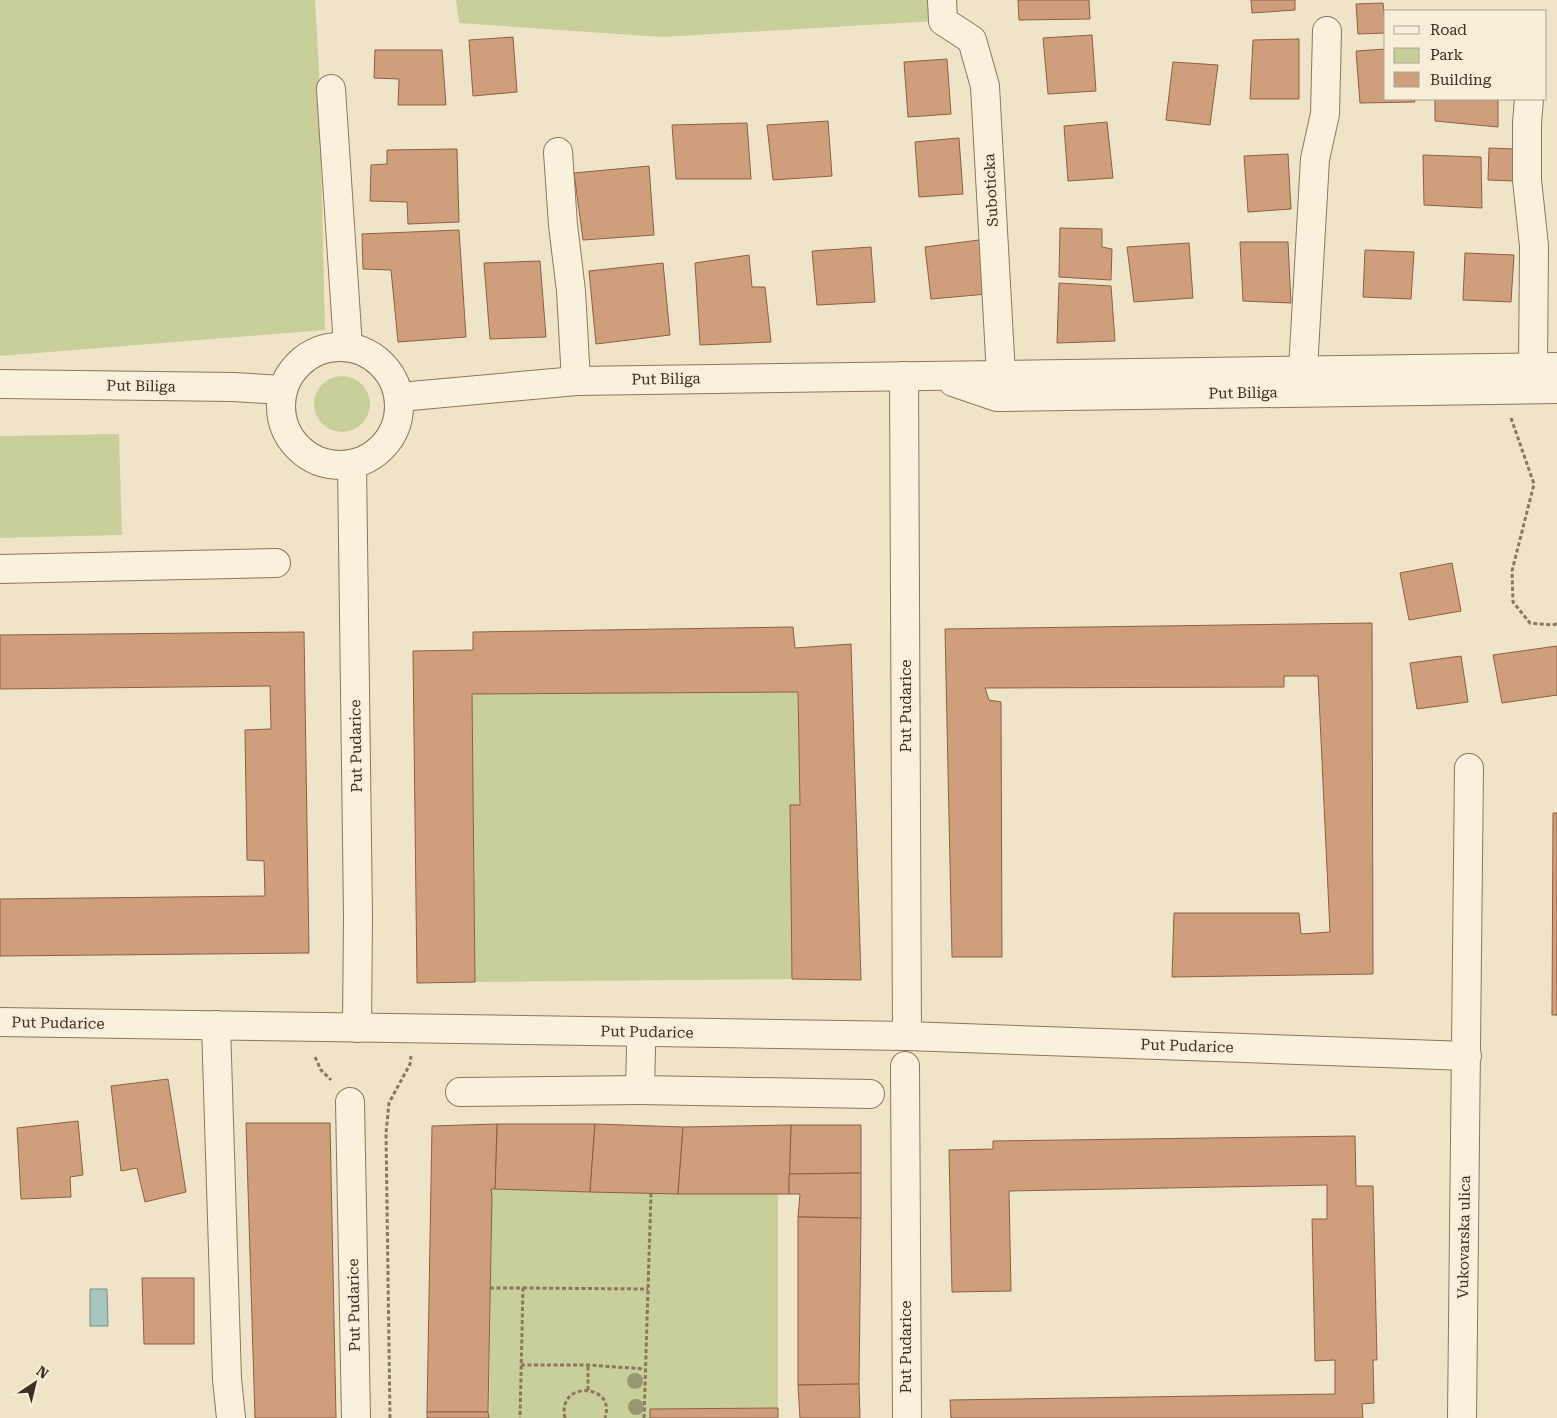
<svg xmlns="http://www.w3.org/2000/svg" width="1557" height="1418" font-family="'Roboto Serif',serif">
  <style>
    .green { fill: #c9cf9b }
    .water { fill: #a9c4bc; stroke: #6f938a }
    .building { fill: #cf9f7d; stroke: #8d5f41 }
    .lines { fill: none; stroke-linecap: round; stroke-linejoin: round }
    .minor-casing { stroke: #8d765c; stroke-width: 30 }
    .path { stroke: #8d765c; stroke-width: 3; stroke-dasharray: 4 2.5; stroke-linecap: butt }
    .minor { stroke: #faf1dc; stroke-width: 28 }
    .tree { fill: #96986f }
    .labels { text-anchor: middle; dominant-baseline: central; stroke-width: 4.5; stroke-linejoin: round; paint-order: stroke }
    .street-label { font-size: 15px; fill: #3d2e20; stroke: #f7eed8 }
  </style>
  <rect width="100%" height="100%" fill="#f0e4c8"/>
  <g class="green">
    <path d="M0,0H315L319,69L325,330L0,356Z"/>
    <path d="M456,0H936V21L662,37L459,23Z"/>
    <circle cx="342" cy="404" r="28"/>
    <path d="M119,434L122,535L0,538V436Z"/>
    <path d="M798,692L800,805L790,806L792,979L475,982L472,694Z"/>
    <path d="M491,1189L590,1192L778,1194V1408L650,1409V1418H489L492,1196Z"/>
  </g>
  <path class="water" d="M90,1289H107L108,1326H90Z"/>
  <g class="building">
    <path d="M1018,0H1089L1090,19L1019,20Z"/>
    <path d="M1251,0H1295V10L1252,13Z"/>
    <path d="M1383,3L1386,33L1358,34L1356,4Z"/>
    <path d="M1092,35L1096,91L1048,94L1043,38Z"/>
    <path d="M513,37L517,92L473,96L469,40Z"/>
    <path d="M1299,39V99H1250L1253,40Z"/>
    <path d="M1386,49V99H1414L1415,102L1360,103L1356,51Z"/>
    <path d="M375,50H442L446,105H398L399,79L374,78Z"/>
    <path d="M947,59L951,114L908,117L904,62Z"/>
    <path d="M1173,62L1218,65L1210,125L1166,120Z"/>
    <path d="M1435,99H1498V127L1435,121Z"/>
    <path d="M828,121L832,176L773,180L767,125Z"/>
    <path d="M1107,122L1113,178L1068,181L1064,126Z"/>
    <path d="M747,123L751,179H676L672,125Z"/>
    <path d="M959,138L963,194L919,197L915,142Z"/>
    <path d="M1489,148L1515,149V181L1488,180Z"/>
    <path d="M457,149L459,222L408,224L407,202L370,201L371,165L387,164V150Z"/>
    <path d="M1288,154L1291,209L1248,212L1244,156Z"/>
    <path d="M1423,155L1481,157L1482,208L1424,205Z"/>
    <path d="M649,166L654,235L583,240L574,173Z"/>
    <path d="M1060,228L1102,229V247L1112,249L1111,280L1059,277Z"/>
    <path d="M459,230L466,337L398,342L391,270L363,269L362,234Z"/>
    <path d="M979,240L987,294L931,299L925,247Z"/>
    <path d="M1240,242H1288L1291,303L1243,301Z"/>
    <path d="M1189,243L1193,298L1134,302L1127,247Z"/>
    <path d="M871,247L875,302L817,305L812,251Z"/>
    <path d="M1365,250L1414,252L1411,299L1363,297Z"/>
    <path d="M1465,253L1514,255L1511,302L1463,300Z"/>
    <path d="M749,255L752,287H765L771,342L700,345L695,263Z"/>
    <path d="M540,261L546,337L490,339L484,263Z"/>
    <path d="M663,263L670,335L596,344L589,271Z"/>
    <path d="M1059,283L1111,286L1115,341L1057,343Z"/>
    <path d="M1452,563L1461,611L1409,620L1400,573Z"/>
    <path d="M1372,623L1373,974L1172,977L1174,913H1299L1301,934L1330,932L1318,676H1284V687L985,688L989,700L1001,702L1002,957H952L945,629Z"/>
    <path d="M793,627L795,648L851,644L861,980L792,979L790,805H800L798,692L472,694L475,982L417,983L413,651L473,650V632Z"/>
    <path d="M304,632L309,953L0,956V899L265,896L264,861L247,860L245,730L271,729L270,686L0,689V635Z"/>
    <path d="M1557,646V695L1502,703L1493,655Z"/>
    <path d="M1461,656L1468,702L1417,709L1410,663Z"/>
    <path d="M1553,813H1557V1015H1552Z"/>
    <path d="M168,1079L186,1192L145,1202L137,1168L121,1171L111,1086Z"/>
    <path d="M78,1121L83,1175L70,1177L71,1197L21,1199L17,1128Z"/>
    <path d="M246,1123H330L336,1418H255Z"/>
    <path d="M497,1124H595L590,1192L495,1189Z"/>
    <path d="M497,1124L495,1189H491L492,1196L488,1412H427L432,1126Z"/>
    <path d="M595,1124L683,1127L678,1194L590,1192Z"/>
    <path d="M791,1125H861V1173L789,1174Z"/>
    <path d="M791,1125L789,1194H678L683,1127Z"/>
    <path d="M1355,1136L1356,1186H1373L1377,1360H1373L1374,1403L1362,1404L1363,1418H951L950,1400L1335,1394V1360L1315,1361L1312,1219H1327V1185L1009,1191L1011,1291L952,1292L949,1150L993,1149V1141Z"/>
    <path d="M861,1173V1218L798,1217L800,1194H789V1174Z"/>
    <path d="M798,1217L861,1218L859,1384L798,1385Z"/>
    <path d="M142,1278H194V1344H144Z"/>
    <path d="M859,1384L860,1418H800L798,1385Z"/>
    <path d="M778,1408V1418H650V1409Z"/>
    <path d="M427,1412H488L489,1418H427Z"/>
  </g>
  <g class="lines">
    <g class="minor-casing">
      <g id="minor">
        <path d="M942,0L943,21L972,40L985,86L1002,393"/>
        <path d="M331,89L348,347"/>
        <path d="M1529,99L1527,123V180L1534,246L1533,368"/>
        <path d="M558,152L563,225L571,291L576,381"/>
        <circle cx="340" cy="406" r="59"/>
        <path d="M1303,370L1315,159L1325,114L1327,31"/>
        <path d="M904,376L907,1036"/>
        <path d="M953,382L997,397H1003L1557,389"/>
        <path d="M0,384L233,387L283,390"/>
        <path d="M400,397L576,381L1557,367"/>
        <path d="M352,464L358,916L357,1028"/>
        <path d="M0,569L276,563"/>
        <path d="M0,1022L907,1036L1467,1056"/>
        <path d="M216,1025L227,1379L231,1418"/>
        <path d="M905,1066L907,1418"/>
        <path d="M640,1090L870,1094"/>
        <path d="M460,1092L640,1090L641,1048L640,1032"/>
        <path d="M350,1102L356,1418"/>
        <path d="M1462,1418L1469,768"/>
      </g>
    </g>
    <g class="path">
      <path d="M1511,418L1534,484L1512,571L1513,602L1530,623L1552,625L1557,624"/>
      <path d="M315,1057L321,1070L331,1080"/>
      <path d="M490,1288H523L520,1418"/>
      <path d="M523,1288L648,1289"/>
      <path d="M521,1365H588L645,1369"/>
      <path d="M588,1390V1365"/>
      <path d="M390,1418L386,1133L389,1103L410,1064L411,1056"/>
      <path d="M565,1418C556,1380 617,1383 605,1418"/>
      <path d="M644,1418L651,1193"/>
    </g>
    <use href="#minor" class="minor"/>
  </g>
  <g class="tree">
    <circle cx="635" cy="1381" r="8"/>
    <circle cx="636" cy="1407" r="8"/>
  </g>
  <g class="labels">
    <g class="street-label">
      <text transform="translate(991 190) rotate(-93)">Suboticka</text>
      <text transform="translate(666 379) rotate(-1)">Put Biliga</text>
      <text transform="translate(141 386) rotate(1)">Put Biliga</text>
      <text transform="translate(1243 393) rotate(-1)">Put Biliga</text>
      <text transform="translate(906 706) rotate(-90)">Put Pudarice</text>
      <text transform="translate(356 746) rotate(-91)">Put Pudarice</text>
      <text transform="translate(58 1023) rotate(1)">Put Pudarice</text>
      <text transform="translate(647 1032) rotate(1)">Put Pudarice</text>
      <text transform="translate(1187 1046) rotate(2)">Put Pudarice</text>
      <text transform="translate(1464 1237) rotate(-89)">Vukovarska ulica</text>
      <text transform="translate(354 1305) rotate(-91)">Put Pudarice</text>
      <text transform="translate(906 1347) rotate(-90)">Put Pudarice</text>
    </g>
  </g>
  <rect x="1384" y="10" width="162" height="90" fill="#f7eed8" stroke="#ada18e"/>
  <rect x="1394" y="26" width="25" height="8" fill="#faf1dc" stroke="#ada18e"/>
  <text x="1430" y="35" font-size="15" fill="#3d2e20">Road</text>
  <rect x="1394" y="48" width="25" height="15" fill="#c9cf9b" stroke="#ada18e"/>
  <text x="1430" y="60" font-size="15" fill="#3d2e20">Park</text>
  <rect x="1394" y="72" width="25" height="15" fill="#cf9f7d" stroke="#ada18e"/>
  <text x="1430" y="85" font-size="15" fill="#3d2e20">Building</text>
  <g transform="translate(35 1383) rotate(35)" stroke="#f7eed8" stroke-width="4" paint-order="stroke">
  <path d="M0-4L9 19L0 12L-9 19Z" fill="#3d2e20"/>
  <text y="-8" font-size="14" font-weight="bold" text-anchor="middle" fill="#3d2e20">N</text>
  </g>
</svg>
